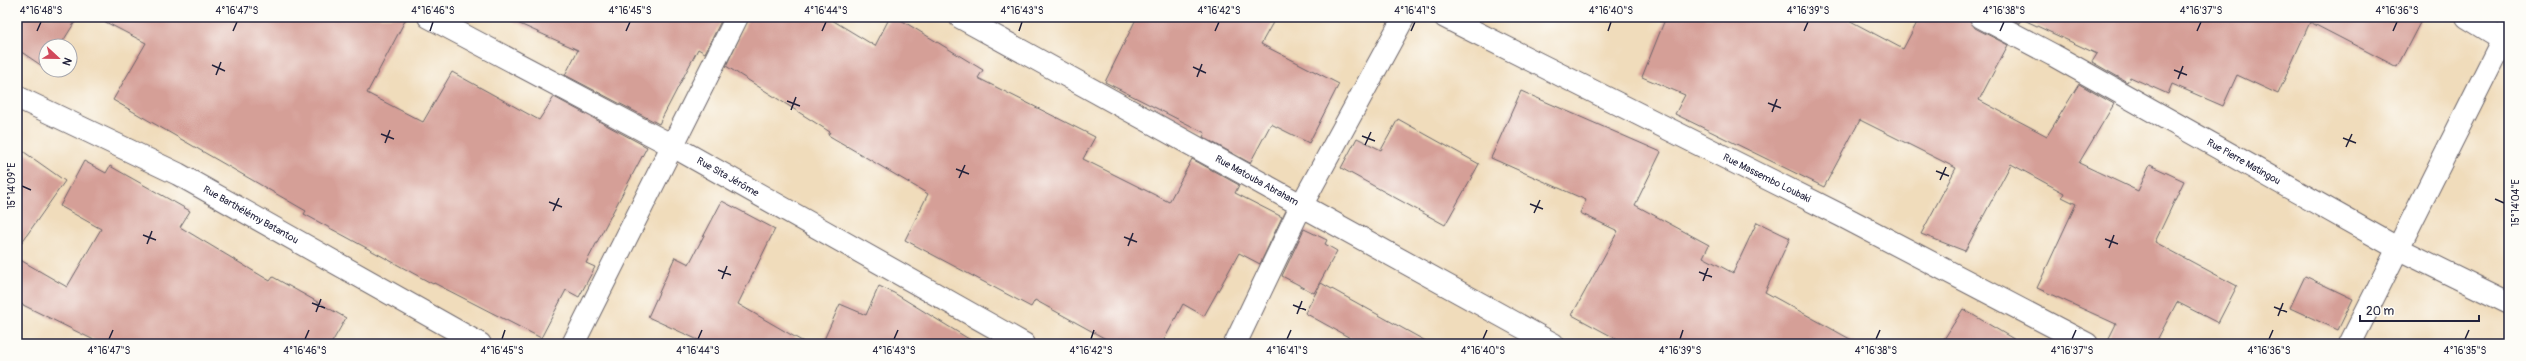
<svg xmlns="http://www.w3.org/2000/svg" width="2526" height="361" font-family="Pangolin,sans-serif">
  <style>
    .building { fill: #d59f97 }
    .lines { fill: none; stroke-linecap: round; stroke-linejoin: round }
    .street-casing { stroke: #6a6368; stroke-width: 24 }
    .street { stroke: #fff; stroke-width: 22 }
    .ticks { fill: none; stroke: #22223b; stroke-width: 1.5 }
    .labels { text-anchor: middle; dominant-baseline: central; stroke-width: 4; stroke-linejoin: round; paint-order: stroke }
    .street-label { font-size: 10px; fill: #22223b; stroke: #fdfcf7 }
    .neatline { fill: none; stroke: #22223b; stroke-width: 1.5 }
    .ticks-label { font-size: 10px; text-anchor: middle; fill: #22223b }
  </style>
  <rect width="100%" height="100%" fill="#fdfcf7"/>
  <filter id="ink" filterUnits="userSpaceOnUse"><feTurbulence type="fractalNoise" baseFrequency=".025" numOctaves="2"/><feDisplacementMap in="SourceGraphic" scale="8" xChannelSelector="R" yChannelSelector="G"/><feConvolveMatrix kernelMatrix="1 2 1 2 8 2 1 2 1" color-interpolation-filters="sRGB"/></filter>
  <filter id="wash" filterUnits="userSpaceOnUse"><feTurbulence type="fractalNoise" baseFrequency=".012" numOctaves="4" result="noise"/><feDisplacementMap in="SourceGraphic" scale="16" xChannelSelector="R" yChannelSelector="G"/><feGaussianBlur stdDeviation="0.9" result="paint"/><feColorMatrix in="noise" values="0 0 0 0 0 0 0 0 0 0 0 0 0 0 0 0 0 1.4 0 .05"/><feComposite in="paint" operator="in"/></filter>
  <g filter="url(#wash)">
    <rect width="100%" height="100%" fill="#f0dcbb"/>
    <g id="blocks">
      <g class="building">
        <path d="M17,17H78L60,46H46L45,68L17,49Z"/>
        <path d="M96,17H407L367,93L423,122L452,72L539,120L554,97L647,147L586,263L595,267L579,297L566,290L541,338L434,283L433,284L304,214L306,211L113,100L146,43Z"/>
        <path d="M504,17H723L705,53L698,49L659,124L565,75L578,50Z"/>
        <path d="M749,17H827L875,46L890,17H896L983,70L978,78L1095,137L1083,159L1169,202L1192,159L1239,185L1235,193L1282,217L1260,264L1239,253L1204,316L1183,304L1162,344H1115L1035,300L1031,307L905,240L928,194L828,135L830,132L726,66Z"/>
        <path d="M1137,17H1276L1261,44L1339,84L1309,143L1271,124L1250,163L1203,137L1205,133L1105,82Z"/>
        <path d="M1666,17H1843L1903,49L1920,17H1969L1975,28L2008,45L1979,100L2047,136L2079,84L2114,104L2079,163L2138,191L2150,165L2184,181L2155,242L2237,286L2218,323L2177,302L2155,344H2106L2116,324L2037,288L2076,204L2062,197L2064,193L2011,164L1965,251L1921,234L1956,168L1860,120L1824,187L1675,114L1685,95L1642,77Z"/>
        <path d="M2008,17H2423L2397,67L2310,22L2278,94L2237,75L2223,106L2172,84L2168,94L2130,77L2127,82L2092,62L2097,54L2022,19L2019,23Z"/>
        <path d="M1521,91L1661,152L1635,205L1709,245L1703,257L1733,273L1757,222L1790,238L1765,292L1859,344H1626L1572,315L1618,231L1580,213L1586,200L1491,158Z"/>
        <path d="M1398,119L1479,164L1445,225L1341,168L1357,138L1381,150Z"/>
        <path d="M17,147L65,181L17,249Z"/>
        <path d="M84,161L106,173L110,166L190,211L180,227L270,281L273,277L346,318L331,344H102L17,302V258L67,287L101,229L60,206Z"/>
        <path d="M722,201L775,229L738,304L807,344H707L648,317L675,257L689,264Z"/>
        <path d="M1304,229L1327,240L1325,244L1337,251L1314,293L1282,276Z"/>
        <path d="M2305,276L2353,299L2338,330L2290,308Z"/>
        <path d="M1321,283L1431,344H1361L1305,313Z"/>
        <path d="M879,286L894,293L977,344H822L840,304L866,315Z"/>
        <path d="M1963,309L2022,344H1941Z"/>
      </g>
    </g>
  </g>
  <g filter="url(#ink)">
    <use href="#blocks" fill-opacity="0" stroke="#6a6368" stroke-width="1"/>
    <g class="lines">
      <g class="street-casing">
        <g id="street">
          <path id="s1" d="M429,17L671,145L1024,344"/>
          <path id="s2" d="M960,17L1553,344"/>
          <path id="s3" d="M1445,17L1842,216L2087,344"/>
          <path id="s4" d="M1981,17L2053,55L2399,249L2509,303"/>
          <path d="M2467,17L2503,39"/>
          <path id="s5" d="M17,97L178,174L480,344"/>
          <path d="M573,344L737,17"/>
          <path d="M1235,344L1301,206L1404,17"/>
          <path d="M2350,344L2509,27"/>
        </g>
      </g>
      <use href="#street" class="street"/>
    </g>
  </g>
  <path class="ticks" d="M37,31L41,22M233,31L237,22M430,31L433,22M626,31L630,22M822,31L826,22M1019,31L1022,22M1215,31L1219,22M1411,31L1415,22M1608,31L1611,22M1804,31L1808,22M2000,31L2004,22M2197,31L2201,22M2393,31L2397,22M212,65L225,71M1193,67L1206,73M2174,70L2187,75M216,75L221,62M1197,77L1202,64M2178,79L2183,66M787,101L800,106M1768,103L1781,108M791,110L796,97M1772,112L1777,99M381,134L394,139M1362,136L1375,141M2343,138L2356,143M385,143L390,130M1365,145L1371,132M2346,147L2352,134M956,169L969,174M1936,171L1949,176M959,178L965,165M1940,180L1946,167M22,186L31,190M2495,199L2504,203M549,202L562,207M1530,204L1543,209M553,211L559,198M1534,213L1540,200M143,235L156,240M1124,237L1137,242M2105,239L2118,244M147,244L152,231M1128,246L1133,233M2109,248L2114,235M718,270L731,275M1699,272L1712,277M722,279L727,266M1703,281L1708,268M312,303L325,308M1293,305L1306,310M2274,307L2287,312M316,312L321,299M1297,314L1302,301M2278,316L2283,303M109,339L113,330M305,339L309,330M502,339L505,330M698,339L702,330M894,339L898,330M1091,339L1094,330M1287,339L1291,330M1483,339L1487,330M1680,339L1683,330M1876,339L1880,330M2072,339L2076,330M2269,339L2273,330M2465,339L2469,330"/>
  <g class="labels">
    <g class="street-label">
      <text stroke="none"><textPath href="#s4" startOffset="300">Rue Pierre Matingou</textPath></text>
      <text stroke="none"><textPath href="#s1" startOffset="339">Rue Sita Jérôme</textPath></text>
      <text stroke="none"><textPath href="#s3" startOffset="360">Rue Massembo Loubaki</textPath></text>
      <text stroke="none"><textPath href="#s2" startOffset="339">Rue Matouba Abraham</textPath></text>
      <text stroke="none"><textPath href="#s5" startOffset="262">Rue Barthélémy Batantou</textPath></text>
    </g>
  </g>
  <rect width="2526" height="361" fill="none" stroke="#fdfcf7" stroke-width="44"/>
  <g transform="translate(58 58) rotate(112)"><circle r="19" fill="#fdfcf7" stroke="#a5a5ac"/>
  <path d="M0-3L7 15L0 10L-7 15Z" fill="#d1495b"/>
  <text y="-6" font-size="11" font-weight="bold" text-anchor="middle" fill="#22223b">N</text>
  </g>
  <path d="M2360 315v6h119v-6" fill="none" stroke="#22223b" stroke-width="2"/>
  <text x="2366" y="315" font-size="12" fill="#22223b" stroke="#fdfcf7" stroke-width="3" paint-order="stroke">20 m</text>
  <rect x="22" y="22" width="2482" height="317" class="neatline"/>
  <g class="ticks-label">
    <text x="41" y="14">4°16'48"S</text>
    <text x="237" y="14">4°16'47"S</text>
    <text x="433" y="14">4°16'46"S</text>
    <text x="630" y="14">4°16'45"S</text>
    <text x="826" y="14">4°16'44"S</text>
    <text x="1022" y="14">4°16'43"S</text>
    <text x="1219" y="14">4°16'42"S</text>
    <text x="1415" y="14">4°16'41"S</text>
    <text x="1611" y="14">4°16'40"S</text>
    <text x="1808" y="14">4°16'39"S</text>
    <text x="2004" y="14">4°16'38"S</text>
    <text x="2201" y="14">4°16'37"S</text>
    <text x="2397" y="14">4°16'36"S</text>
    <text transform="translate(11 186) rotate(-90)" y="4">15°14'09"E</text>
    <text transform="translate(2515 203) rotate(-90)" y="4">15°14'04"E</text>
    <text x="109" y="354">4°16'47"S</text>
    <text x="305" y="354">4°16'46"S</text>
    <text x="502" y="354">4°16'45"S</text>
    <text x="698" y="354">4°16'44"S</text>
    <text x="894" y="354">4°16'43"S</text>
    <text x="1091" y="354">4°16'42"S</text>
    <text x="1287" y="354">4°16'41"S</text>
    <text x="1483" y="354">4°16'40"S</text>
    <text x="1680" y="354">4°16'39"S</text>
    <text x="1876" y="354">4°16'38"S</text>
    <text x="2072" y="354">4°16'37"S</text>
    <text x="2269" y="354">4°16'36"S</text>
    <text x="2465" y="354">4°16'35"S</text>
  </g>
</svg>
